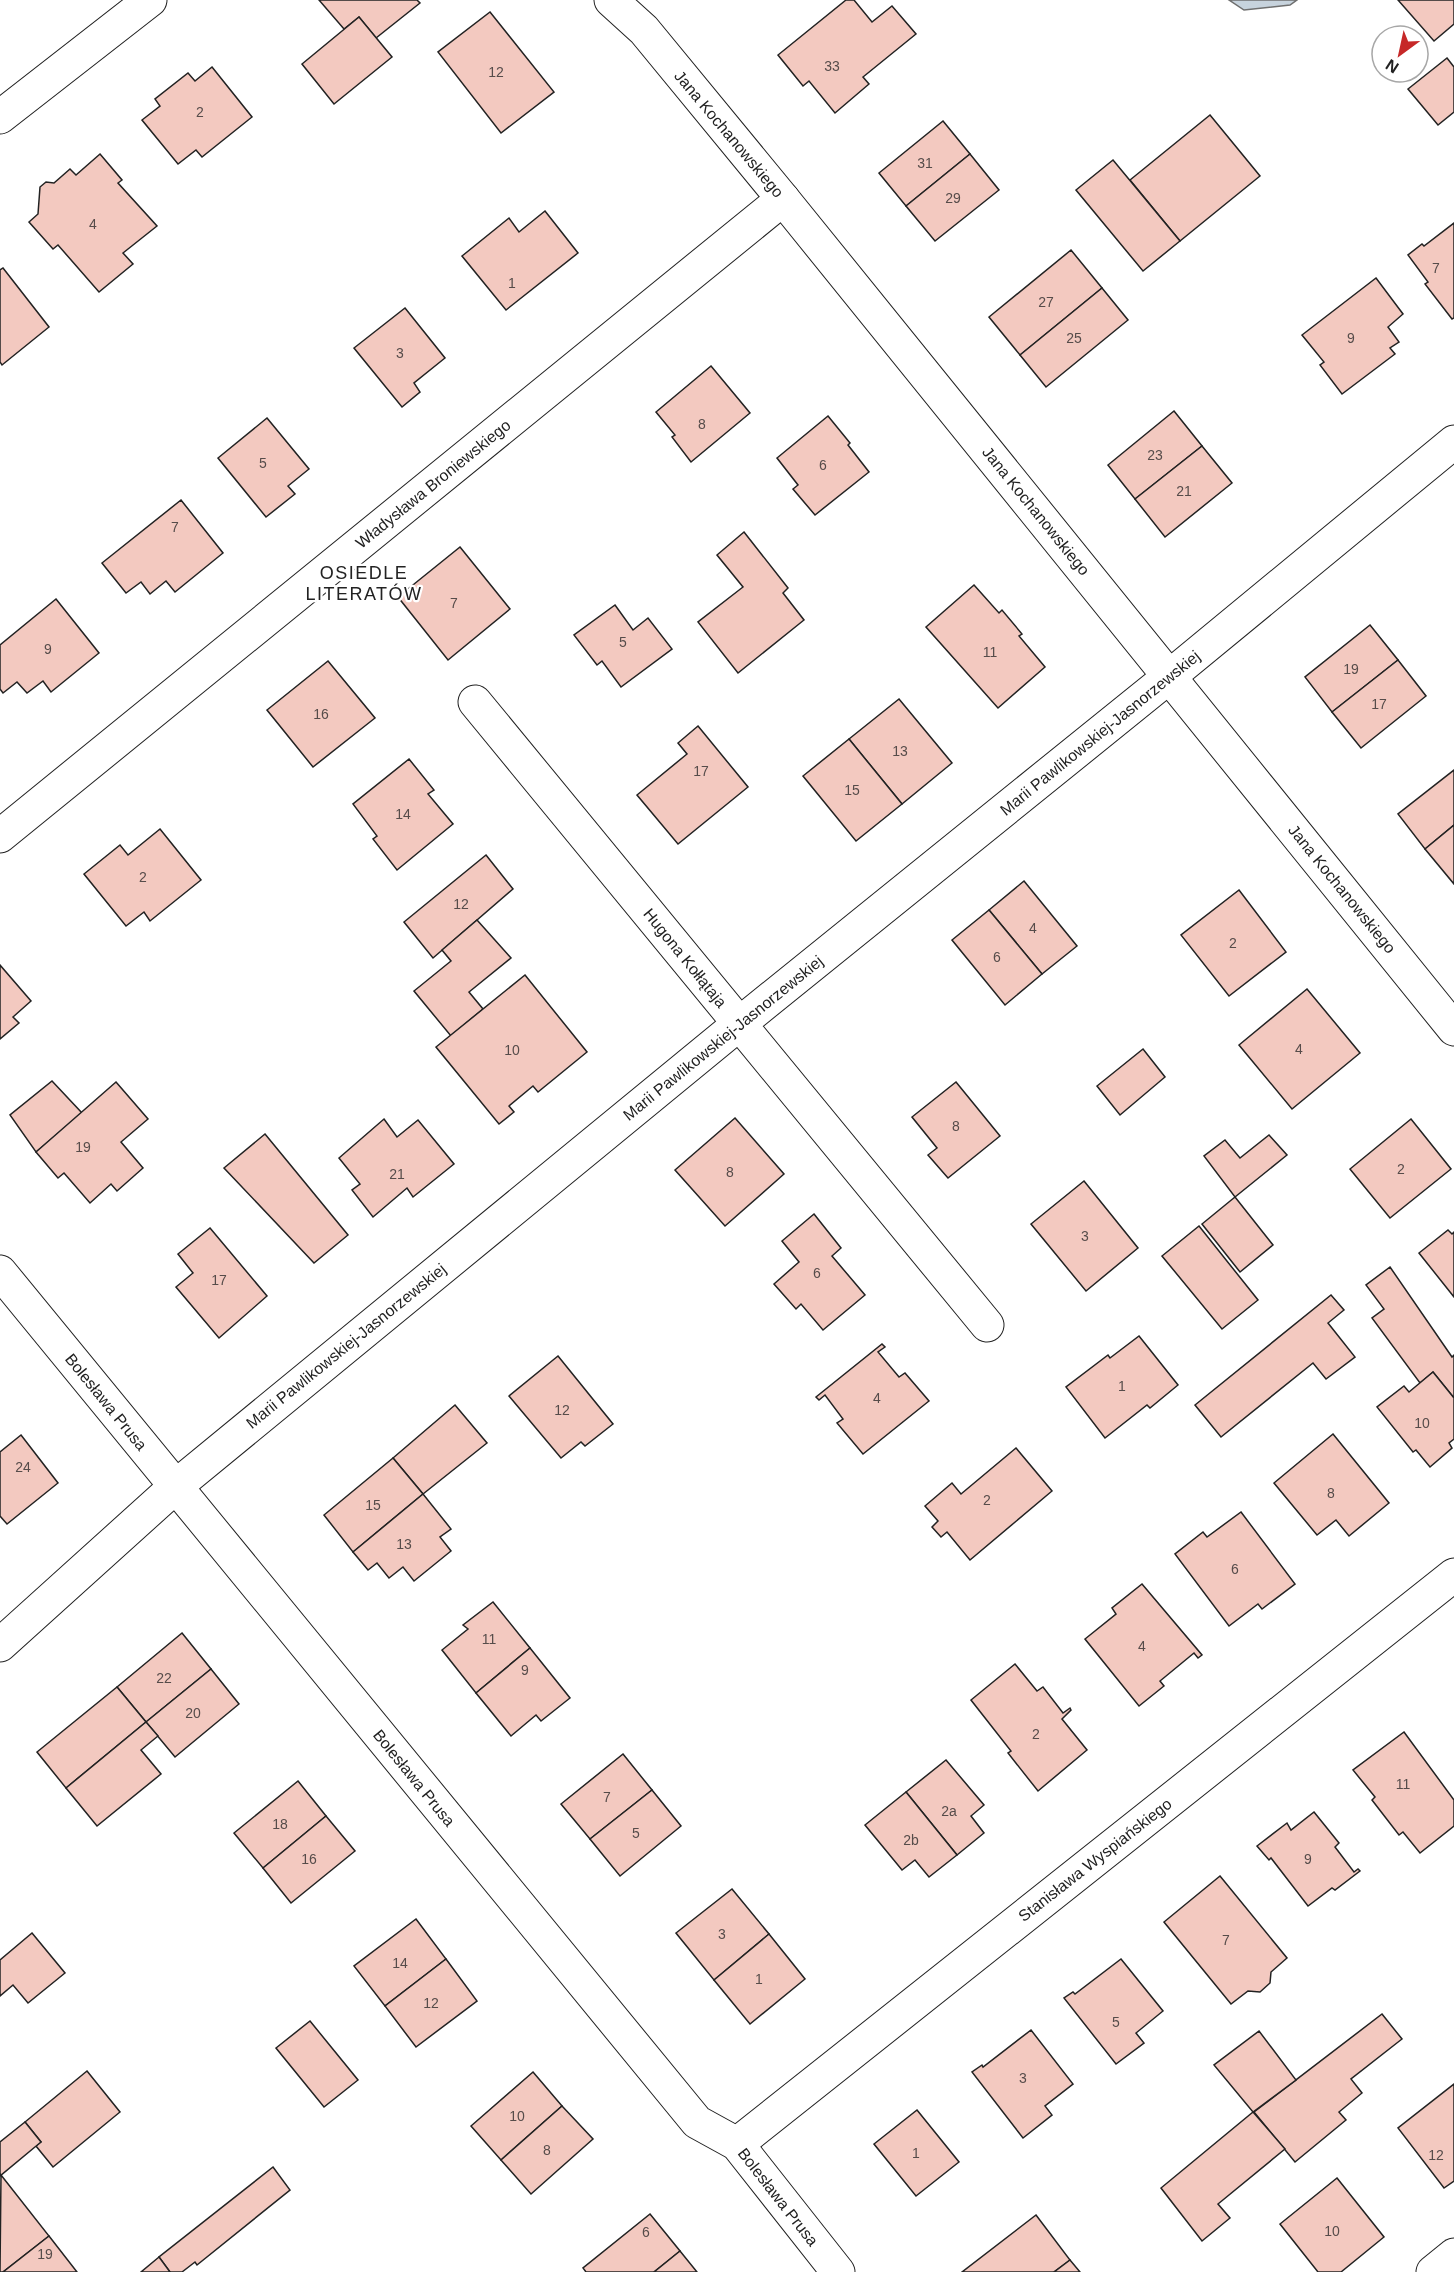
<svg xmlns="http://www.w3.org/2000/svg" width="1454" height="2272" font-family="Arial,sans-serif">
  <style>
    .water { fill: #c7d3dd; stroke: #6f6f6f; stroke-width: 1.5 }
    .building { fill: #f3c9c0; stroke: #222; stroke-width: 1.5 }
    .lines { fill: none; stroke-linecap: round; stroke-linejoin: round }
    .minor-casing { stroke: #222; stroke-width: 35 }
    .minor { stroke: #fff; stroke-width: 33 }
    .labels { text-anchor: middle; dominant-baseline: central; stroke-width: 4.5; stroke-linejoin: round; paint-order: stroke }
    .number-label { font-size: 14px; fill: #564c4a }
    .street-label { font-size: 16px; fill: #222; stroke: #fff }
    .neighbourhood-label { font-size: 18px; letter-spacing: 1.5px; fill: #222; stroke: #fff }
  </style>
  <rect width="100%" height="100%" fill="#fff"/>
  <path class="water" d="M1229,0H1297L1290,5L1244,10Z"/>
  <g class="building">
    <path d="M319,0H417L420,3L376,38L359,17L344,29Z"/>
    <path d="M846,0H854L872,22L892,6L916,34L863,77L869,84L835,113L809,81L803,86L778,55Z"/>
    <path d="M1398,0H1454V24L1434,41Z"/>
    <path d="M490,12L554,92L501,133L438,52Z"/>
    <path d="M359,17L392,57L334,104L302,64Z"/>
    <path d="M1447,58L1454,67V112L1438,125L1408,89Z"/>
    <path d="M212,67L252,117L202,157L196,150L178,164L142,120L160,106L155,99L188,73L195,81Z"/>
    <path d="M1210,115L1260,176L1180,241L1130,180Z"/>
    <path d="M943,121L970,154L906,206L879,173Z"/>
    <path d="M100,154L122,180L118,183L157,226L123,253L133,264L99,292L58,245L53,249L29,222L38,214L40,187L46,182L54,183L70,169L76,175Z"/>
    <path d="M970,154L999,190L935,241L906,206Z"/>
    <path d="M1113,160L1180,241L1143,271L1076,190Z"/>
    <path d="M545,211L578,253L506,310L462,256L509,218L519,232Z"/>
    <path d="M1454,223V318L1452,319L1425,284L1428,282L1408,255L1422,244L1424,246Z"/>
    <path d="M1071,250L1102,288L1020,355L989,317Z"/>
    <path d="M3,268L49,327L2,365L0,362V270Z"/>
    <path d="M1376,278L1403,314L1388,327L1399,342L1390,348L1395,354L1342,394L1320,365L1324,362L1302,335Z"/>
    <path d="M1102,288L1128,320L1046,387L1020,355Z"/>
    <path d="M405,308L445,358L414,383L420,392L402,407L354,348Z"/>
    <path d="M711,366L750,413L691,462L672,437L675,435L656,412Z"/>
    <path d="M1174,411L1202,446L1135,499L1108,465Z"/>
    <path d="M828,416L850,443L848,445L869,472L815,515L793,489L798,485L777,458Z"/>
    <path d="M267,418L309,469L288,486L295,494L266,517L218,458Z"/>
    <path d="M1202,446L1232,483L1165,537L1135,499Z"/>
    <path d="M181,500L223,553L175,592L166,581L150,594L141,582L126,593L102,563Z"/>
    <path d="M744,532L788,588L783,593L804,620L738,673L698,622L743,587L717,555Z"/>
    <path d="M460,547L510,609L448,660L398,597Z"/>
    <path d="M974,585L999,613L1002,610L1022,634L1019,636L1045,667L998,708L926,627Z"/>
    <path d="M56,599L99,653L51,692L43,681L27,693L17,682L3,693L0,689V645Z"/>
    <path d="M615,605L633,630L648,618L672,649L621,687L602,661L597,665L574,635Z"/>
    <path d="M1370,625L1398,660L1332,712L1305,677Z"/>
    <path d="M1398,660L1426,696L1361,748L1332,712Z"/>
    <path d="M328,661L375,718L313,767L267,710Z"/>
    <path d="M899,699L952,763L902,804L849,739Z"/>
    <path d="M698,726L748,787L678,844L637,795L687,754L678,743Z"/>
    <path d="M849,739L902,804L856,841L803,776Z"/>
    <path d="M409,759L434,790L428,794L453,824L397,870L373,839L377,836L353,804Z"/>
    <path d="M1454,770V825L1425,849L1398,814Z"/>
    <path d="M1454,825V884L1425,849Z"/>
    <path d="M160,829L201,880L150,921L144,912L126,926L84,874L120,845L128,855Z"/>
    <path d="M486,855L513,889L433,958L404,922Z"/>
    <path d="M1024,881L1077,946L1042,974L989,910Z"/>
    <path d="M1239,890L1286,952L1229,996L1181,935Z"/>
    <path d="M989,910L1042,974L1005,1005L952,940Z"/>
    <path d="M477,920L511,958L469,992L483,1009L451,1036L414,991L451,961L442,950Z"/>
    <path d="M0,965L31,1001L13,1017L19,1023L0,1039Z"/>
    <path d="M525,975L587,1052L538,1092L533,1086L509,1106L514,1112L499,1124L436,1047Z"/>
    <path d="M1307,989L1360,1053L1292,1109L1239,1045Z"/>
    <path d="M1143,1049L1165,1077L1120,1115L1097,1086Z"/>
    <path d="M52,1081L82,1113L36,1152L10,1115Z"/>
    <path d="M116,1082L148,1119L121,1142L143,1168L117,1191L111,1184L90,1203L64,1173L58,1178L36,1152Z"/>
    <path d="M956,1082L1000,1136L948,1178L928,1155L937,1148L912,1117Z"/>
    <path d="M735,1118L784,1174L725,1226L675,1170Z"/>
    <path d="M384,1119L397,1137L418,1120L454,1164L413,1197L407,1188L373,1217L352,1190L360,1184L339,1158Z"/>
    <path d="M1411,1119L1451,1169L1390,1218L1350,1169Z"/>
    <path d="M265,1134L348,1235L314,1263L224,1168Z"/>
    <path d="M1269,1135L1287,1155L1235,1197L1204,1156L1225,1140L1240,1158Z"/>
    <path d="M1084,1181L1138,1248L1086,1291L1031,1224Z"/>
    <path d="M1235,1197L1273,1245L1240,1272L1202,1224Z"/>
    <path d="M814,1214L841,1248L832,1256L865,1295L823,1330L801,1304L796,1309L774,1284L799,1262L782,1241Z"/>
    <path d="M1199,1226L1258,1300L1222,1329L1162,1256Z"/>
    <path d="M210,1228L267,1296L219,1338L176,1287L193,1273L178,1254Z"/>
    <path d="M1448,1230L1452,1234L1454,1232V1297L1419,1253Z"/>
    <path d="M1390,1267L1452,1357L1454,1355V1398L1433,1372L1420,1383L1372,1318L1384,1309L1366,1285Z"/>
    <path d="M1331,1295L1344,1310L1328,1323L1355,1357L1326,1379L1313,1363L1221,1437L1195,1405Z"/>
    <path d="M1139,1336L1178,1385L1150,1408L1147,1405L1105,1438L1066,1387L1108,1355L1110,1358Z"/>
    <path d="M882,1344L885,1347L878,1352L899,1377L905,1373L929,1401L863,1454L837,1423L843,1419L825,1395L819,1400L816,1397Z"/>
    <path d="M558,1356L613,1424L585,1446L581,1442L561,1458L509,1396Z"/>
    <path d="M1433,1372L1454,1398V1439L1449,1443L1452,1448L1430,1467L1416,1450L1413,1452L1377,1407L1404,1386L1409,1392Z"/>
    <path d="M455,1405L487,1443L423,1494L393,1458Z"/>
    <path d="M1333,1434L1389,1503L1349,1536L1336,1520L1317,1535L1274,1483Z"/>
    <path d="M21,1435L58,1483L7,1524L0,1516V1452Z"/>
    <path d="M1016,1448L1052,1491L970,1560L947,1532L941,1537L932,1527L938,1521L925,1506L952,1483L961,1494Z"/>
    <path d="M393,1458L423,1494L353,1552L324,1515Z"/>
    <path d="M423,1494L451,1529L440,1537L451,1551L414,1581L403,1567L389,1578L377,1563L368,1570L353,1552Z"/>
    <path d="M1241,1512L1295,1584L1262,1609L1258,1604L1229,1626L1175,1554L1203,1532L1207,1537Z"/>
    <path d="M1142,1584L1202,1655L1198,1658L1194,1653L1160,1681L1164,1686L1139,1706L1085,1639L1116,1614L1112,1608Z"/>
    <path d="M493,1602L530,1648L476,1693L442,1650L468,1629L463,1625Z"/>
    <path d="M182,1633L211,1669L146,1722L117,1687Z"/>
    <path d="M530,1648L570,1698L541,1721L536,1715L511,1736L476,1693Z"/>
    <path d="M1015,1664L1037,1691L1043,1687L1063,1713L1070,1708L1071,1710L1062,1719L1087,1750L1038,1791L1008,1753L1011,1751L971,1700Z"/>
    <path d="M211,1669L239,1704L175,1757L146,1722Z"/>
    <path d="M117,1687L146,1722L66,1788L37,1752Z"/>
    <path d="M146,1722L158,1736L141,1750L161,1774L97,1826L66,1788Z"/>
    <path d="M1404,1732L1454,1800V1826L1420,1853L1403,1832L1399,1835L1372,1800L1375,1797L1353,1770Z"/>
    <path d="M623,1754L652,1790L590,1839L561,1804Z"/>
    <path d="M946,1760L984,1805L971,1816L984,1833L957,1855L906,1792Z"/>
    <path d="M298,1781L326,1816L263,1868L234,1833Z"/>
    <path d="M652,1790L681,1826L620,1876L590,1839Z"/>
    <path d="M906,1792L957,1855L929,1877L915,1860L902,1870L865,1825Z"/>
    <path d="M1314,1812L1339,1843L1335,1847L1354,1872L1358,1869L1360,1871L1335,1890L1332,1888L1308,1906L1271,1858L1269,1860L1257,1846L1287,1823L1291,1830Z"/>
    <path d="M326,1816L355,1851L291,1903L263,1868Z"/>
    <path d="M1220,1876L1287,1958L1271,1972L1270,1983L1260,1992L1248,1991L1231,2004L1164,1922Z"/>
    <path d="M732,1889L769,1934L714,1980L676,1933Z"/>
    <path d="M416,1919L446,1959L385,2006L354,1966Z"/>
    <path d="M32,1933L65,1973L28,2003L13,1985L0,1996V1960Z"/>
    <path d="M769,1934L805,1979L750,2024L714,1980Z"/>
    <path d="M446,1959L477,2001L416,2047L385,2006Z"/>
    <path d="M1121,1959L1163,2011L1136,2033L1144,2043L1116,2064L1064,1998L1073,1992L1075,1994Z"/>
    <path d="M1382,2014L1402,2039L1351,2079L1362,2093L1339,2112L1346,2120L1295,2162L1254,2112Z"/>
    <path d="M310,2021L358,2080L324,2107L276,2048Z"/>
    <path d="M1031,2030L1073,2084L1045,2106L1052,2115L1023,2138L972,2072L982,2065L983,2067Z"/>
    <path d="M1259,2031L1296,2080L1253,2112L1214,2065Z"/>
    <path d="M87,2071L120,2112L53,2167L36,2146L41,2142L25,2122Z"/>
    <path d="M533,2072L562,2106L501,2160L471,2126Z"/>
    <path d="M1454,2084V2181L1444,2188L1398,2128Z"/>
    <path d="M562,2106L593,2139L531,2194L501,2160Z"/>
    <path d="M917,2110L959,2162L916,2196L874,2144Z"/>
    <path d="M1253,2112L1285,2149L1218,2204L1230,2218L1202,2241L1161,2188Z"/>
    <path d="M25,2122L41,2142L0,2176V2142Z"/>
    <path d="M273,2167L290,2190L197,2265L195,2262L182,2272H170L159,2257Z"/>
    <path d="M1,2175L49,2236L3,2272H0Z"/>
    <path d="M1337,2178L1384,2237L1341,2272H1318L1280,2224Z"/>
    <path d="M650,2214L680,2251L654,2272H586L583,2268Z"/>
    <path d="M1036,2215L1070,2260L1054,2272H962Z"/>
    <path d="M49,2236L77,2272H3Z"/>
    <path d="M680,2251L697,2272H654Z"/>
    <path d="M159,2257L170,2272H141Z"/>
    <path d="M1070,2260L1080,2272H1054Z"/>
  </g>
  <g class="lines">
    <g class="minor-casing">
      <g id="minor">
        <path d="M611,0L644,30L783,199L1454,1029"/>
        <path d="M0,117L150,0"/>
        <path d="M475,702L987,1325"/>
        <path d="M0,836L783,199"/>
        <path d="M0,1272L697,2122L737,2144L838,2272"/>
        <path d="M0,1645L175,1487L739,1024L1170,676L1454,442"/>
        <path d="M737,2144L1454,1575"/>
        <path d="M1433,2272L1454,2255"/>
      </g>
    </g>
    <use href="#minor" class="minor"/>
  </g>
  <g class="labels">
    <g class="number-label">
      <text x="832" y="66">33</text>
      <text x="496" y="72">12</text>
      <text x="200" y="112">2</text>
      <text x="925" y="163">31</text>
      <text x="953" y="198">29</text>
      <text x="93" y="224">4</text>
      <text x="1436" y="268">7</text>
      <text x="512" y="283">1</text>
      <text x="1046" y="302">27</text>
      <text x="1074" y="338">25</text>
      <text x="1351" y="338">9</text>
      <text x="400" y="353">3</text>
      <text x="702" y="424">8</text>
      <text x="1155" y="455">23</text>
      <text x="263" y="463">5</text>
      <text x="823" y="465">6</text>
      <text x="1184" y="491">21</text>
      <text x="175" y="527">7</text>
      <text x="454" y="603">7</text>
      <text x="623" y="642">5</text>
      <text x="48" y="649">9</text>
      <text x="990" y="652">11</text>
      <text x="1351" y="669">19</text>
      <text x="1379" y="704">17</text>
      <text x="321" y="714">16</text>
      <text x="900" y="751">13</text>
      <text x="701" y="771">17</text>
      <text x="852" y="790">15</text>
      <text x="403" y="814">14</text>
      <text x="143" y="877">2</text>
      <text x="461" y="904">12</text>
      <text x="1033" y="928">4</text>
      <text x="1233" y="943">2</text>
      <text x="997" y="957">6</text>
      <text x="1299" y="1049">4</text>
      <text x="512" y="1050">10</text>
      <text x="956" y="1126">8</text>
      <text x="83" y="1147">19</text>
      <text x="1401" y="1169">2</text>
      <text x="730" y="1172">8</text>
      <text x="397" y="1174">21</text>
      <text x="1085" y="1236">3</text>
      <text x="817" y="1273">6</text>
      <text x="219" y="1280">17</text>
      <text x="1122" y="1386">1</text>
      <text x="877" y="1398">4</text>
      <text x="562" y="1410">12</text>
      <text x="1422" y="1423">10</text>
      <text x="23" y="1467">24</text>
      <text x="1331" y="1493">8</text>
      <text x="987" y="1500">2</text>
      <text x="373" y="1505">15</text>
      <text x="404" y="1544">13</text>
      <text x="1235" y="1569">6</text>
      <text x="489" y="1639">11</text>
      <text x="1142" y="1646">4</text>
      <text x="525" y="1670">9</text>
      <text x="164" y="1678">22</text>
      <text x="193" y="1713">20</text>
      <text x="1036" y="1734">2</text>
      <text x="1403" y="1784">11</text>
      <text x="607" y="1797">7</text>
      <text x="949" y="1811">2a</text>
      <text x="280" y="1824">18</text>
      <text x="636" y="1833">5</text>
      <text x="911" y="1840">2b</text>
      <text x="309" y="1859">16</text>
      <text x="1308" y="1859">9</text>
      <text x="722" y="1934">3</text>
      <text x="1226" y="1940">7</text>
      <text x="400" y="1963">14</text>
      <text x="759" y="1979">1</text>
      <text x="431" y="2003">12</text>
      <text x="1116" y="2022">5</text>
      <text x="1023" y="2078">3</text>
      <text x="517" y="2116">10</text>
      <text x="547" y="2150">8</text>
      <text x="916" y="2153">1</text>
      <text x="1436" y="2155">12</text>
      <text x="1332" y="2231">10</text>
      <text x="646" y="2232">6</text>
      <text x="45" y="2254">19</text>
    </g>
    <g class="street-label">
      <text transform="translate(729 134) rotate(50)">Jana Kochanowskiego</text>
      <text transform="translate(433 484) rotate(-39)">Władysława Broniewskiego</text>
      <text transform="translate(1036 511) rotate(51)">Jana Kochanowskiego</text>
      <text transform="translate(1100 733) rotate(-39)">Marii Pawlikowskiej-Jasnorzewskiej</text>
      <text transform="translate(1342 889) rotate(51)">Jana Kochanowskiego</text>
      <text transform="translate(685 958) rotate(51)">Hugona Kołłątaja</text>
      <text transform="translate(723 1038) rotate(-39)">Marii Pawlikowskiej-Jasnorzewskiej</text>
      <text transform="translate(346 1346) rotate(-39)">Marii Pawlikowskiej-Jasnorzewskiej</text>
      <text transform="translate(106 1402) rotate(51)">Bolesława Prusa</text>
      <text transform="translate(414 1778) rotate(51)">Bolesława Prusa</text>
      <text transform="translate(1095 1860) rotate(-38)">Stanisława Wyspiańskiego</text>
      <text transform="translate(778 2197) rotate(52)">Bolesława Prusa</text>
    </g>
    <g class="neighbourhood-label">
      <text x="364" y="573">OSIEDLE<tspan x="364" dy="21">LITERATÓW</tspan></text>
    </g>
  </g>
  <g transform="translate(1400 54) rotate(213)"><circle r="28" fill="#ffffff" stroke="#a7a7a7" stroke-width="1.5"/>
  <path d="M0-4.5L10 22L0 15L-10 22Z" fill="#c62828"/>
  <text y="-9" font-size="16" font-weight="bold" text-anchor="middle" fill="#222222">N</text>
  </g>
</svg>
